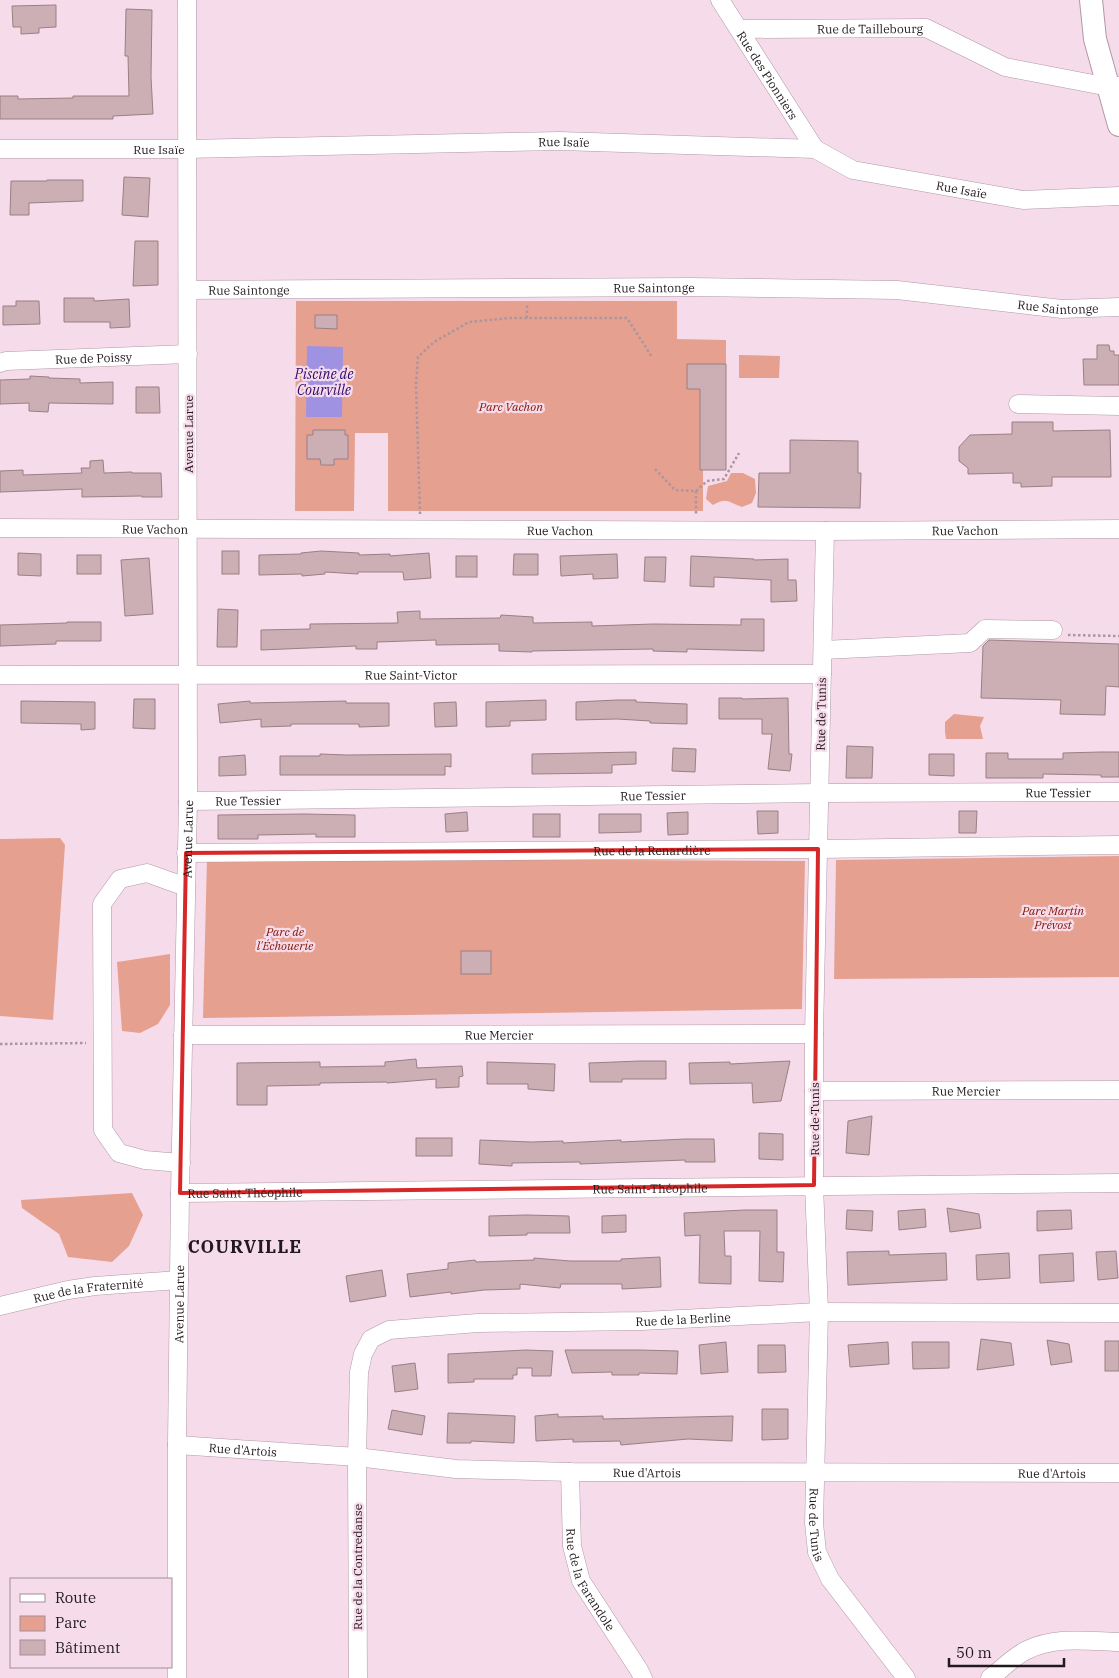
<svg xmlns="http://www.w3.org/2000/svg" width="1119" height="1678" font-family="'IBM Plex Serif',serif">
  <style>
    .green { fill: #e6a090 }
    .water { fill: #9f92e3 }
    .building { fill: #ccafb4; stroke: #9a7f83 }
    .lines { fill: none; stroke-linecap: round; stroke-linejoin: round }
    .minor-casing { stroke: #b098a6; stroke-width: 19 }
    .major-casing { stroke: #b098a6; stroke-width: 24 }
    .path { stroke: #a996a1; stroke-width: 2.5; stroke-dasharray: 2.5 2.5; stroke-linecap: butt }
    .minor { stroke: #fff; stroke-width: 18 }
    .major { stroke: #fff; stroke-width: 22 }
    .marked { fill: none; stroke: #d62828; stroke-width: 4; stroke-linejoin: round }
    .labels { text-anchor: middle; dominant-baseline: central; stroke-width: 4.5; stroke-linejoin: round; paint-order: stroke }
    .street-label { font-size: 12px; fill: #21191e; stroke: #f6dceb }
    .park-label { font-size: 12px; font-style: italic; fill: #821500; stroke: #f6dceb }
    .water-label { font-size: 14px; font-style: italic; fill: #2e0a6a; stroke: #f6dceb }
    .district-label { font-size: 18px; font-weight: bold; letter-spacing: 1px; fill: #21191e; stroke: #f6dceb }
  </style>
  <rect width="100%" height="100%" fill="#f6dceb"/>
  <g class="green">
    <path d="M296,301H677V339L726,340V470H703V511H388V433H355L354,511H295Z"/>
    <path d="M739,355L780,356L779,378H739Z"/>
    <path d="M731,473H743L755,479L756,493L752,503L742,507C728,502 727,497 713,505L706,499L708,486L727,481Z"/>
    <path d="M954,714L984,717L980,726L983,739H946L945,732V722Z"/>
    <path d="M60,838L65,845L53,1020L0,1016V839Z"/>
    <path d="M1119,856V977L834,979L836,860Z"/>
    <path d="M207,858L805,861L802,1009L203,1018Z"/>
    <path d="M170,954V1005L158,1024L140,1033L122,1031L117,962Z"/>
    <path d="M132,1193L143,1215L129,1246L112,1262L68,1257L59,1234L22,1208L21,1200Z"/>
  </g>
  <path class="water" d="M307,346L343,347L342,417H306Z"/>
  <g class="building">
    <path d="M56,5V27L39,28V33L21,34V27H13L12,6Z"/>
    <path d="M126,9L152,10L151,77L153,114L113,116V119H0V96H18V99L73,98V96H129L128,56H125Z"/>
    <path d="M124,177L150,178L148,217L122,215Z"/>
    <path d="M47,180H83V201L29,203V215H10L11,181H47Z"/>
    <path d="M135,241H158V285L133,286Z"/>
    <path d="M64,298H94V301L129,299L130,327L110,328V322H64Z"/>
    <path d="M16,301H39L40,324L3,325V306H16Z"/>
    <path d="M315,315H337V329L315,328Z"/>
    <path d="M1097,345H1109L1110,351H1114V355H1119V385H1084L1083,359H1097Z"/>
    <path d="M687,364H726V470H700V389H687Z"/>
    <path d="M30,376L49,377V378L80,379V383L113,382V404L49,403L48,412L29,411V403L0,404V380L30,379Z"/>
    <path d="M136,387H159L160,413H136Z"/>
    <path d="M1012,422H1053V431L1110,430L1111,477H1052V486L1021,487V483H1013V473L968,474V468L959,461V447L970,435L1012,434Z"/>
    <path d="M313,430H345V435H348V459H334V465H321L320,459H307V435H313Z"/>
    <path d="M790,440L858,441V473H861L860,508L758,507L759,473H790Z"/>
    <path d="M103,460L104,473L132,472V473H161L162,497H142V496L82,497V489L0,492V471L23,470V475L82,473L81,468H90V461Z"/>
    <rect x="222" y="551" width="17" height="23"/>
    <path d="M321,551L359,553V555L390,554V556L429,553L431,578L404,580L403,572H358V574L325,572V574L302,576V574L259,575V555L301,554V553Z"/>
    <path d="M18,553L41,554V576L18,575Z"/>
    <path d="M514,554H538V575H513Z"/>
    <path d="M617,554L618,578L593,579V574L561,576L560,556Z"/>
    <rect x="77" y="555" width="24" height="19"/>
    <rect x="456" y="556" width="21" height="21"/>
    <path d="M691,556L754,559V560L788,559V580H796L797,601L771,602V580L714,577V587L690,586Z"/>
    <path d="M645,557H666L665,582L644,581Z"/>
    <path d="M149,558L153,614L125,616L121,560Z"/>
    <path d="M218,609L238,610L237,647H217Z"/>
    <path d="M420,611V619L500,618L501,615L533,617V623L592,622V626L653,624L741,625V619H764V651L687,649V652L653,651V649L532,651V652L499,651V644L436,645V640L377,642V649H356V646L261,650V630L310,629V624L398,623L397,612Z"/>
    <path d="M67,622H101V641H56V644L0,646V625L67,623Z"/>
    <path d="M989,640L1119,644V687L1106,686L1105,715L1060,714L1061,700L981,698L983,646Z"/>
    <path d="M719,698H742V699L788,698L789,754H792L790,771L768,769L772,734H762V719H719Z"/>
    <path d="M134,699H155V729L133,728Z"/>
    <path d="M546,700V720L510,721V726L486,727V702Z"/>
    <path d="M617,700H636V702L687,704V724L650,723V721L617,719L576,720V702Z"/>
    <path d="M21,701L95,702V729L81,730V724L21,723Z"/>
    <path d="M250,701V703L346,701V703H389V726L359,727V724H291V726L261,727V719L220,723L218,704Z"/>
    <path d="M456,702L457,726L435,727L434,703Z"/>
    <path d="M847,746L873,747L872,778H846Z"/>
    <path d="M673,748L696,749L695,772L672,771Z"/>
    <path d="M636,752V764L612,765V773L532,774V754Z"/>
    <path d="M1100,752H1119V777H1101V775L1043,774V778H986V753H1008V759H1063V753Z"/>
    <path d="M320,754L347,755L451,754V767L445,766V775H280V756H320Z"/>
    <path d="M929,754H954V776L929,775Z"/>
    <path d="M245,755L246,775L219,776V757Z"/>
    <path d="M757,811H778V833L758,834Z"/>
    <path d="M959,811H977L976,833H959Z"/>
    <path d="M467,812L468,831L446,832L445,814Z"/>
    <path d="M688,812V834L668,835L667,813Z"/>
    <path d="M305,814L355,815V837H316V834L258,835V839H218V815Z"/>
    <rect x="533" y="814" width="27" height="23"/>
    <path d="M599,814H641V832L599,833Z"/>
    <rect x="461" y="951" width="30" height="23"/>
    <path d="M416,1059L417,1068L462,1066L463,1076L459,1077V1087L436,1088V1079L387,1083V1082L320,1083V1085L267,1086V1105H237V1063L320,1062V1067L385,1066V1062Z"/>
    <path d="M640,1061H666V1079H622V1082H590L589,1063Z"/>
    <path d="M790,1061L781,1101L753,1103L752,1083L690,1084L689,1063L730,1062V1064Z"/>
    <path d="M487,1062L555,1064L554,1091L528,1089V1084H487Z"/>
    <path d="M872,1116L869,1155L846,1153L848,1121Z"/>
    <path d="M759,1133L783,1134V1160L759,1159Z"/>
    <rect x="416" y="1138" width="36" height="18"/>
    <path d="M685,1139H714L715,1162H685V1160L580,1164V1162L512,1163V1166L479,1164L480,1140L531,1142L563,1141V1143L621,1140V1142Z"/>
    <path d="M947,1208L979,1214L981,1228L950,1232Z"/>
    <path d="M925,1209L926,1227L899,1230L898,1211Z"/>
    <path d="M745,1210H777V1252H784L783,1282L759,1281L760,1231H724L725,1256H731V1284L699,1283L700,1235L685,1236L684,1213Z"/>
    <path d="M847,1210L873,1211L872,1231L846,1229Z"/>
    <path d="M1071,1210L1072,1229L1037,1231V1211Z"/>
    <path d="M526,1215L569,1216L570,1233H527V1235L489,1236V1216Z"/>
    <path d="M626,1215V1232L602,1233V1216Z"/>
    <path d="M889,1251V1255L946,1253L947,1280L848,1285L847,1252Z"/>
    <path d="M1116,1251L1118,1278L1098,1280L1096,1252Z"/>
    <path d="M1009,1253L1010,1278L977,1280L976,1255Z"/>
    <path d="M1073,1253L1074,1281L1040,1283L1039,1255Z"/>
    <path d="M660,1257L661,1287L622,1289V1284H561L560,1288L520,1284V1289L484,1290L451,1294V1292L410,1297L407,1274L448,1269V1263L475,1260L476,1262L534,1260V1258L570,1261H621V1259Z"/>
    <path d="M382,1270L386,1296L350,1302L346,1276Z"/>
    <path d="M981,1339L1011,1343L1014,1365L977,1370Z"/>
    <path d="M1047,1340L1069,1344L1072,1362L1051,1365Z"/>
    <rect x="1105" y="1341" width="14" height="30"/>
    <path d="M726,1342L728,1372L701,1374L699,1345Z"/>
    <path d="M888,1342L889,1364L850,1367L848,1345Z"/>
    <path d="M912,1342H949V1368L913,1369Z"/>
    <path d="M758,1345H785L786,1372L758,1373Z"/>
    <path d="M526,1350L553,1351L551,1376H532V1368H517V1375H513V1379H474V1382L448,1383V1354Z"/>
    <path d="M565,1350H639L678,1351L677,1374L639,1373V1375H612V1372L572,1373Z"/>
    <path d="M415,1363L418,1389L395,1392L392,1366Z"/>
    <path d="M762,1409H788V1439L762,1440Z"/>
    <path d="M392,1410L425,1416L422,1435L388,1429Z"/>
    <path d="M448,1413L515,1416L514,1443L471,1441V1443H447Z"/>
    <path d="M558,1414V1417L603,1416V1419L733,1416L732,1441L688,1439L621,1445L620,1441L573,1442V1439L536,1441L535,1416Z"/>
  </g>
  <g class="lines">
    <g class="minor-casing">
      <g id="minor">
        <path id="s1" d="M720,0L815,149"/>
        <path id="s2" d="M739,29L926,28L1005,67L1109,87L1119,86"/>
        <path id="s3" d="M0,149H187L560,141L815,149L853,170L1023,200L1119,196"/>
        <path id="s4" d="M188,290L690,287L897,290L1062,309L1119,307"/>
        <path id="s5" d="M0,363L6,361L188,354"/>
        <path d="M1018,404L1119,406"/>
        <path id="s6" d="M0,528L825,531L1119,529"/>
        <path id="s7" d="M825,531L814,1034V1185L819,1312L814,1523L817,1552L830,1579L906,1678"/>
        <path d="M823,650L970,643L985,629L1053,630"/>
        <path id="s8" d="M0,675L822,674"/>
        <path id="s9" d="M188,801L820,793L1119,792"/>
        <path id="s10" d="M186,853L818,849L1119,845"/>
        <path id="s11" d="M183,1035L814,1034"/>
        <path id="s12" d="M814,1091L1119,1090"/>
        <path d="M181,1163L145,1160L119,1153L103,1130L102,904L120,879L147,873L186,887"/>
        <path id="s13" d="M180,1193L1119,1183"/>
        <path id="s14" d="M0,1306L68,1290L95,1286L179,1280"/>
        <path id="s15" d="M177,1445L357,1457L456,1469L570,1472L1119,1473"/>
        <path id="s16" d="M570,1472L572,1546L581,1581L639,1670L643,1678"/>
        <path id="s17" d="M177,1678V1445L180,1193L188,801L187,0"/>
        <path id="s18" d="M358,1678L357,1457L359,1372L363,1354L371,1339L389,1330L478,1323L642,1321L819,1312L1119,1313"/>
        <path d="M990,1678C1002,1669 1014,1656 1027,1650C1056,1636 1088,1641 1119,1642"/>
      </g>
    </g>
    <g class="major-casing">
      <path id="major" d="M1091,0L1095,39L1119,125"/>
    </g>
    <g class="path">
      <path d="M527,318V305"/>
      <path d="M655,469L675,490L696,491L707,481L724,479L739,453"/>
      <path d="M696,491V514"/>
      <path d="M420,514L416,385L418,357L434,342L469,322L510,318H627L652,357"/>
      <path d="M1068,635L1119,636"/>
      <path d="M0,1044L86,1043"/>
    </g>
    <use href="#minor" class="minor"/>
    <use href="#major" class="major"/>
  </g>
  <path class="marked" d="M818,849L814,1185L180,1193L186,853Z"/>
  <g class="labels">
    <g class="street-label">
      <text stroke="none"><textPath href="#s2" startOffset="131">Rue de Taillebourg</textPath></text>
      <text stroke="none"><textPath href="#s1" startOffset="89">Rue des Pionniers</textPath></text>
      <text stroke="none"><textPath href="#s3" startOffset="564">Rue Isaïe</textPath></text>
      <text stroke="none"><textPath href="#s3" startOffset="159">Rue Isaïe</textPath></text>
      <text stroke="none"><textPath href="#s3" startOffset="969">Rue Isaïe</textPath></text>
      <text stroke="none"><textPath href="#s4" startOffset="466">Rue Saintonge</textPath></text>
      <text stroke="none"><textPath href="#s4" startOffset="61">Rue Saintonge</textPath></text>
      <text stroke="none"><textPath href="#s4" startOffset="871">Rue Saintonge</textPath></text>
      <text stroke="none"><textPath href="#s5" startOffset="94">Rue de Poissy</textPath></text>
      <text transform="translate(188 434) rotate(-90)">Avenue Larue</text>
      <text stroke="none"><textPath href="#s6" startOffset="155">Rue Vachon</textPath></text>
      <text stroke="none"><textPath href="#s6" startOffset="560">Rue Vachon</textPath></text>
      <text stroke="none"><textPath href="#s6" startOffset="965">Rue Vachon</textPath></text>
      <text stroke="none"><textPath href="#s8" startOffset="411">Rue Saint-Victor</textPath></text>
      <text transform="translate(821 714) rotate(-89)">Rue de Tunis</text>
      <text stroke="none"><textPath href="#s9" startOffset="870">Rue Tessier</textPath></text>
      <text stroke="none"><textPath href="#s9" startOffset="465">Rue Tessier</textPath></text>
      <text stroke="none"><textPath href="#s9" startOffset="60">Rue Tessier</textPath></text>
      <text stroke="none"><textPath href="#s17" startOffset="839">Avenue Larue</textPath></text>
      <text stroke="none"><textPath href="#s10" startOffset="466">Rue de la Renardière</textPath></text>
      <text stroke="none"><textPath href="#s11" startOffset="316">Rue Mercier</textPath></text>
      <text stroke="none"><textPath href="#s12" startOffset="152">Rue Mercier</textPath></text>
      <text transform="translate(814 1119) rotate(-90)">Rue de Tunis</text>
      <text stroke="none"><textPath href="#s13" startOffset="470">Rue Saint-Théophile</textPath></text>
      <text stroke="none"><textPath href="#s13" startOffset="65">Rue Saint-Théophile</textPath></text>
      <text stroke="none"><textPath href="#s14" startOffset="90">Rue de la Fraternité</textPath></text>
      <text stroke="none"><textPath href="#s17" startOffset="374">Avenue Larue</textPath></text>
      <text stroke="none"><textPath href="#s18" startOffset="656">Rue de la Berline</textPath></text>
      <text stroke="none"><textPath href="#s15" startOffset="66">Rue d'Artois</textPath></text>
      <text stroke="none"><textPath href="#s15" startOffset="471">Rue d'Artois</textPath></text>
      <text stroke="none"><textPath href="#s15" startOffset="876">Rue d'Artois</textPath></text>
      <text stroke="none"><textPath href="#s7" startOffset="994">Rue de Tunis</textPath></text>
      <text transform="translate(357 1567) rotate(-90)">Rue de la Contredanse</text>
      <text stroke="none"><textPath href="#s16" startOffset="112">Rue de la Farandole</textPath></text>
    </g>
    <g class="park-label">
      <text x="511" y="406">Parc Vachon</text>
      <text x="1053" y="910">Parc Martin<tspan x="1053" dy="14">Prévost</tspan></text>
      <text x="285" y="931">Parc de<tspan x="285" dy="14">l'Échouerie</tspan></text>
    </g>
    <g class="water-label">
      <text x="324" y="374">Piscine de<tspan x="324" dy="16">Courville</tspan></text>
    </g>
    <g class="district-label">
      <text x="245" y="1246">COURVILLE</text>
    </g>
  </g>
  <rect x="10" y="1578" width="162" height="90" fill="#f6dceb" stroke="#a18e99"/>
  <rect x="20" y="1594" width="25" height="8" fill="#ffffff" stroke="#a18e99"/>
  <text x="55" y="1603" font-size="15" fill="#21191e">Route</text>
  <rect x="20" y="1616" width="25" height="15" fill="#e6a090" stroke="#a18e99"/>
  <text x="55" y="1628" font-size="15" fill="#21191e">Parc</text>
  <rect x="20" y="1640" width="25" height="15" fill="#ccafb4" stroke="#a18e99"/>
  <text x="55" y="1653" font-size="15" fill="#21191e">Bâtiment</text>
  <path d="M949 1658v8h115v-8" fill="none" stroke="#21191e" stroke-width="2.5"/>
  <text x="956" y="1658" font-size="15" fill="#21191e" stroke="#f6dceb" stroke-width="4" paint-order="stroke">50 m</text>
</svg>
